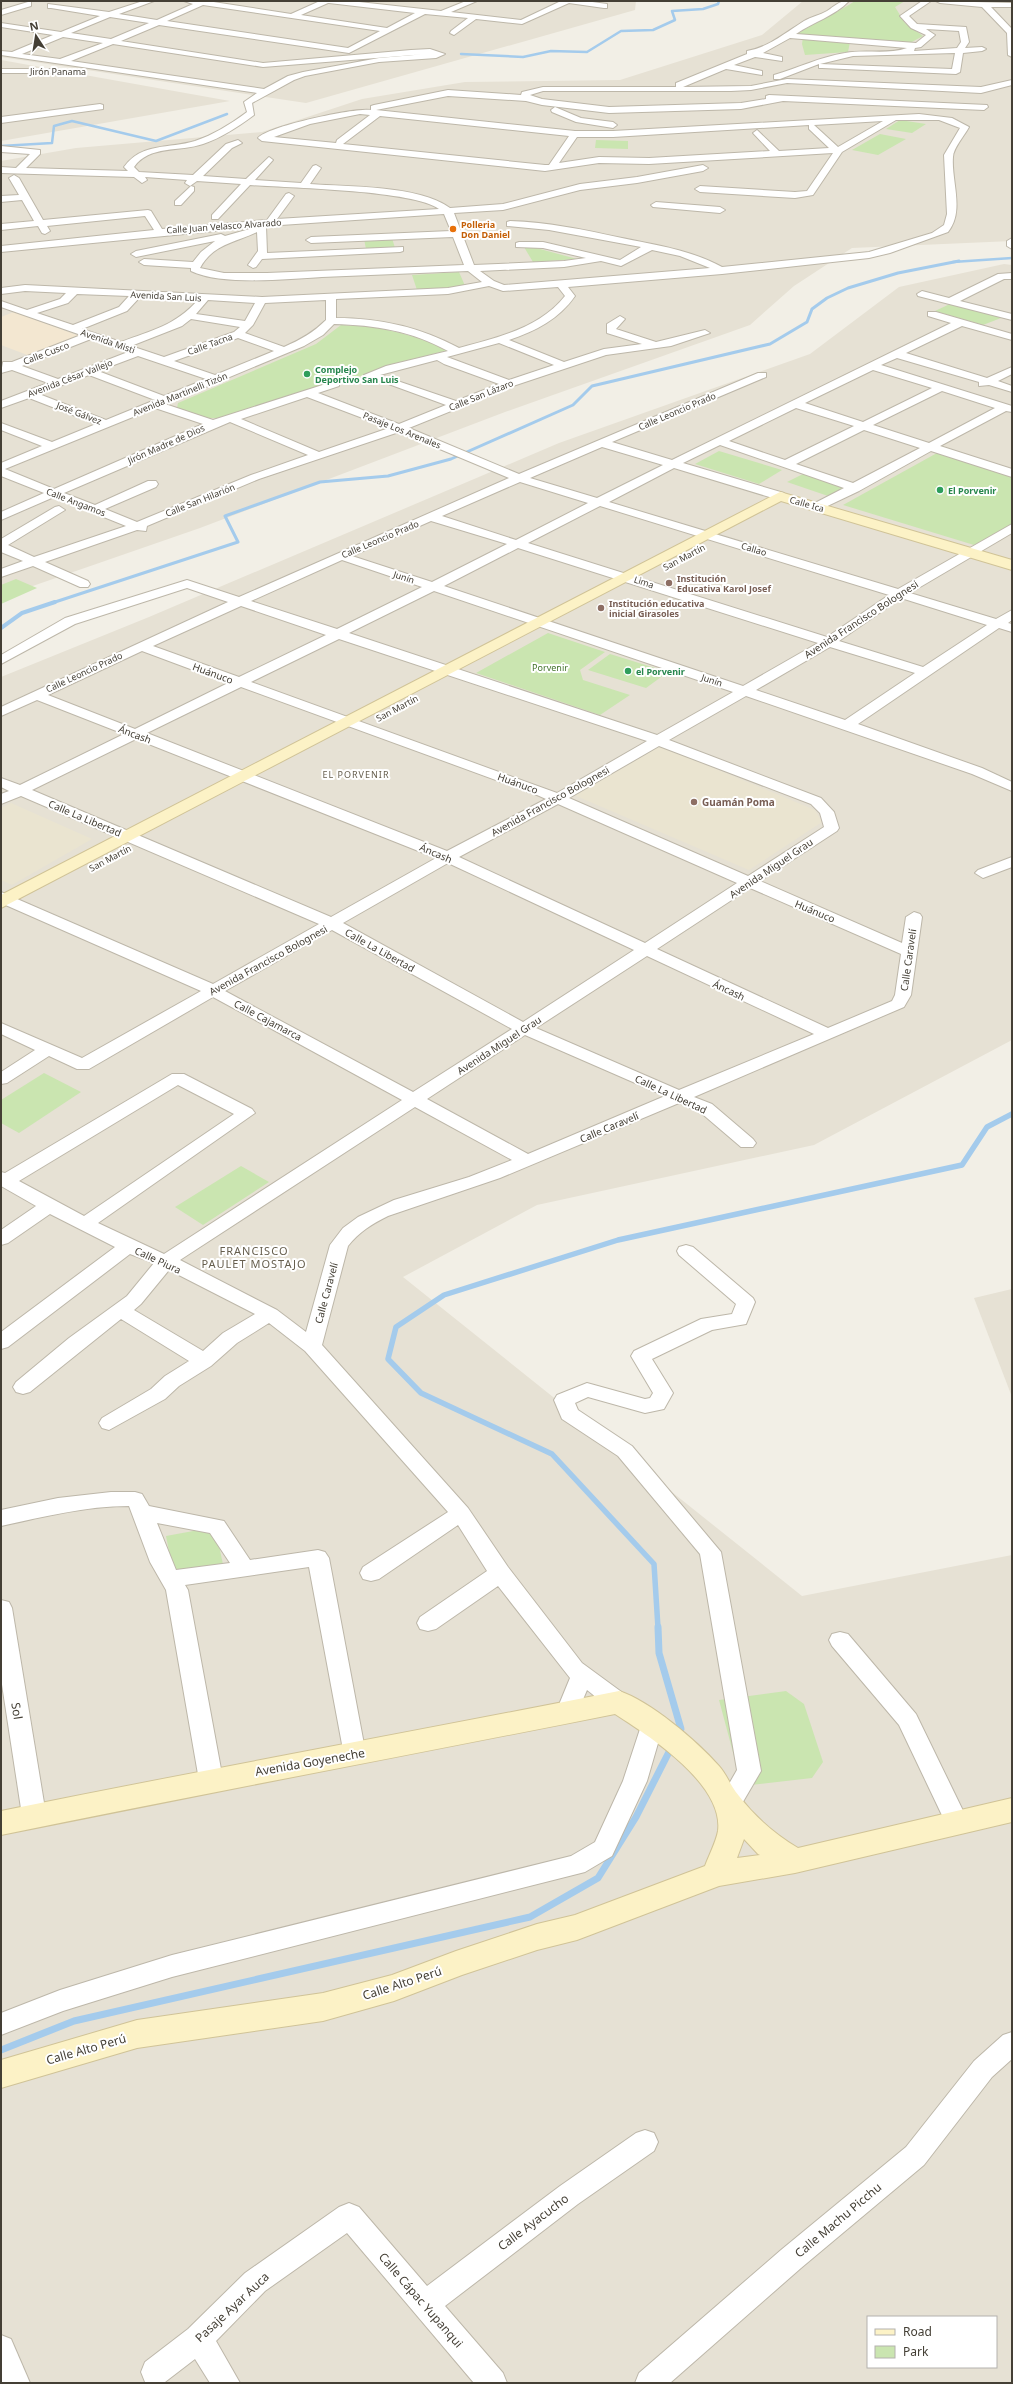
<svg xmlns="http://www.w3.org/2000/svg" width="1013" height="2384" font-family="'Noto Sans',sans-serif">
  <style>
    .residential { fill: #e6e1d4; fill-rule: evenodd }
    .commercial { fill: #f3e7d1 }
    .education { fill: #eae4d0 }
    .green { fill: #cae5b0 }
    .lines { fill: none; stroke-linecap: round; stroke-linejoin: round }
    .stream-far4 { stroke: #a4cbec; stroke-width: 2.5 }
    .stream-far3 { stroke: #a4cbec; stroke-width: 3 }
    .stream-far2 { stroke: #a4cbec; stroke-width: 4 }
    .stream-far1 { stroke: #a4cbec; stroke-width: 5.5 }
    .stream { stroke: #a4cbec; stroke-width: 7 }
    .street-casing { stroke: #bdb7a9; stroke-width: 2 }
    .secondary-casing { stroke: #d0c397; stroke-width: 2 }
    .street { fill: #fff; fill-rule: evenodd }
    .secondary { fill: #fcf2c6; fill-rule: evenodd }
    .food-dot { fill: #e8710a; stroke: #fff; stroke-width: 1.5 }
    .leisure-dot { fill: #2e9e5b; stroke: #fff; stroke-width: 1.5 }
    .education-dot { fill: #8d6e63; stroke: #fff; stroke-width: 1.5 }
    .labels { text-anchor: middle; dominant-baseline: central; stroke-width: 4; stroke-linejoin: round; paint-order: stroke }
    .far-street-label { font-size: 9px; fill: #443f35; stroke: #fff }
    .far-food-label { font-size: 9px; font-weight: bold; fill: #c56008; stroke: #fff; text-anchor: start }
    .far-leisure-label { font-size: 9px; font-weight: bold; fill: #27864d; stroke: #fff; text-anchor: start }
    .far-education-label { font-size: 9px; font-weight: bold; fill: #785e54; stroke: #fff; text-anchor: start }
    .far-park-label { font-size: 9px; fill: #43732c; stroke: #fff }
    .far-neighbourhood-label { font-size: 9px; letter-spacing: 1px; fill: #665e4d; stroke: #fff }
    .street-label { font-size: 10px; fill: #443f35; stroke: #fff }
    .education-label { font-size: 10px; font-weight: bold; fill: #785e54; stroke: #fff; text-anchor: start }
    .neighbourhood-label { font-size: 11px; letter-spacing: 1px; fill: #665e4d; stroke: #fff }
    .near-street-label { font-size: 12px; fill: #443f35; stroke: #fff }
  </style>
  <rect width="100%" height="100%" fill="#f2efe6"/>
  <g class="residential">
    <path d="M1,1H636L635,10L306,103L1,57Z"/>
    <path d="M803,1H1012V241L852,248L794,286L750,325L505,412L200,528L1,597V161L76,148L262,132L362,99L465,82L620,80L762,35Z"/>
    <path d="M1,60L230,101L1,141Z"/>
    <path d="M1004,264L1012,265V1040L814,1145L537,1205L403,1277L802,1596L1012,1555V2383H1V677L149,617L559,443L810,354L899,287ZM868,2317H996V2367H868Z"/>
    <path d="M1012,1289V1397L974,1298Z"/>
  </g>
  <path class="commercial" d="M14,312L82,337L30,356L1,345V317Z"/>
  <g class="education">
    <path d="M658,745L815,810L822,822L749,870L574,795Z"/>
    <path d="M11,803L92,839L12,885L1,880V808Z"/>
  </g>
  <g class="green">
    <path d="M855,1H905L895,7L905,23L923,36L910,43L796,35C815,22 835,14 855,1Z"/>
    <path d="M803,37L850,42L848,52L805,55L802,44Z"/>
    <path d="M900,120L926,124L912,133L886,129Z"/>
    <path d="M880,134L906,139L878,155L852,150Z"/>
    <path d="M596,140L628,141V149L595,148Z"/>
    <path d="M392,238L395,248L366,249L364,239Z"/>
    <path d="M529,246L577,259L533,262L524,247Z"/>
    <path d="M459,272L466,288L417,290L412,275Z"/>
    <path d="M952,303L999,316L1001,318L983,325L935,311Z"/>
    <path d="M341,325C384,327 409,333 448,350L383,367L343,383L335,381L219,418H205L177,408L178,403L316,344Z"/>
    <path d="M719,451L782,470L759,484L695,464Z"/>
    <path d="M937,453L1012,476V524L974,545L843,505Z"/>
    <path d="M803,474L847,488L831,497L787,482Z"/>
    <path d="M16,579L37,588L1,604V585Z"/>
    <path d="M548,633L605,652L580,670L583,680L630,695L600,715L476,673Z"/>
    <path d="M610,654L668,672L646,688L588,670Z"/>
    <path d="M44,1073L81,1092L19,1133L1,1123V1100Z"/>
    <path d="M241,1166L269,1182L203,1225L175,1207Z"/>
    <path d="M215,1527L224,1569L174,1577L166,1536Z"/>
    <path d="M786,1691L804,1704L823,1762L812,1778L742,1786L719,1700Z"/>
  </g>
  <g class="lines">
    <g class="stream-far4">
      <path d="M461,54L523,57L551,51L587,52L621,31L653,30L675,20L672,11L703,9L718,4L719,1"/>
      <path d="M1,146L52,143L54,126L72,121L156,141L227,114"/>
      <path d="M953,262L1012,258"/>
    </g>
    <path class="stream-far3" d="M52,603L238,542L225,516L320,482L388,476L451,459L573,405L592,386L770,344L807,322L812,309L827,298L848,288L898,273L959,261"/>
    <path class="stream-far2" d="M1,628L22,613L55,602"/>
    <path class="stream-far1" d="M658,1628L654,1564L552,1454L421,1393L388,1359L396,1327L444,1295L618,1240L962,1165L987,1127L1012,1114"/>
    <g class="stream">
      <path d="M658,1627L659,1653L681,1729L678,1734"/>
      <path d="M1,2050L74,2021L530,1917L598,1878L636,1817L672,1746"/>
    </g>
    <g class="street-casing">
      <g id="street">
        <path d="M143,1H154L119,14L157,20L193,4L184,1H207L291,14L320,1H350L441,11L466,1H477L451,12L521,20L561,1H585L607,4V8H604L569,3L522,24L476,19L454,35L450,33L451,31L468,18L425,14L349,53L159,25L121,41L263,63L411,50L430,49L445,54L436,58L379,62L305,76L294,80L252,103L254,115C238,127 221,138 203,144C180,152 149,145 134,167L139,172L193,175L226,144L238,140L242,143L232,148L203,176L246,179L269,157L273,160L255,180L301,183L313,166L316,165L321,168L310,184C348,187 419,185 450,208L503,204L580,184L637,177L703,165L708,168L703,171L637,183L580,190L503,210L454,213L474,265L564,261L586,258L543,248L516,247V243L519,242H543L620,260L641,247L549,230L507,226V222L510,221C548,222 585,230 622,238C656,245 691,250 722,267L869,252L932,233L944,225L947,214L944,155L960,128L939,120H896L842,152L813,195L795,198L700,192L695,189L700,186L795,192L807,191L833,153L649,164L599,163L545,171L262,141L258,138C269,126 353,108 371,110V106L374,105L448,90L521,95L522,92L543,87H676V83L747,54V51C769,47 785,33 804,21C811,17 820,15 827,11C835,6 838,1 849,1C835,16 813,22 796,34L916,43L926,35L911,28L900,16L922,1H931L909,16L917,24L966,27L969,42L965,48L982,47L986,49L982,51L963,53L960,72L956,74L822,68H819V64L780,79H774V75C798,68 820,57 845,53C865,49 887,55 907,48L790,38L763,53L782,57V61L755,57L734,65L762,71V75L726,69L683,87L751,86L787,79L981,87L1012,80V85L981,93L787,83L751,90L731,91H543L530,95L542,99L609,107L741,103L766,99V96L769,95L987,105L988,107L984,110L783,101L741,109L609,113L542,105L526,101L448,96L376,110L575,131H613L919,114L952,118L969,127C965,135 953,148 953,157C951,181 965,211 948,232L890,253L869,258L722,274L568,287L575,296C559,319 536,331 509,340L564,362L604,349L642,344L607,333V324L620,316L625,319L616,329L656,342L705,330L710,333L671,346L606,355L513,386L409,428L519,474L758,373H766V377L612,442L672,460L951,323L928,316V312H936L1012,334V340L962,326L906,353L987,378L1012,367V374L998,381L1012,386V392L989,385L979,386V382L897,358L881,365L1012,406V412L1006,411L940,446L1012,469V477L931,451L859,491L817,511L811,507L813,504L844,488L720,445L683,463L784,493L786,496L784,499H776L674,468L609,502L898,589L1012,524V533L910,593L996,619L1012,610V620L1008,623L1012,624V632L999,628L858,724L982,768L1012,782V791L972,774L746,696L669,740L821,798L834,812L839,828L837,831L760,881L902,943L906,917L914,912L920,914L922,917L911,995L904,1007L694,1097L712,1104L753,1139L756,1143L753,1147H741L700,1112L679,1103L500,1178L388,1216C372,1224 359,1232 348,1246L322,1345L468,1508L508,1567L582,1663L627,1696L630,1702L627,1708C611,1713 599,1699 587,1690L575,1718L567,1721L559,1718L556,1712L570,1678L498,1586L436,1629L428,1631L420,1629L417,1623L420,1617L487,1571L458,1525L379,1579L371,1581L363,1579L360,1573L363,1567L448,1512L305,1351L269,1323L237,1343L211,1366L179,1386L165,1399L109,1430L102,1428L99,1423L102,1418L151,1389L165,1376L189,1361L121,1319L30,1392L23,1394L16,1392L13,1387L16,1382L69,1338L127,1296L154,1263L130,1254L8,1347L1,1349V1332L115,1247L50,1214L8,1243L1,1245V1230L36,1206L1,1186V1172L5,1173L172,1074H184L252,1109L255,1113L98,1223L164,1254L402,1100L213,997L89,1069H77L49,1056L7,1083L1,1084V1072L35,1050L1,1034V1023L82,1058L201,991L1,903V892L213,984L319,924L21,796L1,804V794L9,791L1,787V778L20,785L124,734L37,700L1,716V707L228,602L187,588L75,624L1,664V655L65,618L187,580L239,597L509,478L399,432L259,479L147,526L146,531L137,530L45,562L88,581L90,584L88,587H80L33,566L1,577V569L23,561L1,552V539L55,507L59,506L65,510L8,545L34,557L126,526L54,497L1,520V512L44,493L1,476V463L42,446L1,430V423L52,442L96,424L29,398L1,408V401L48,383L12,370L1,373L3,362H12L81,335L1,307V301L27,310L60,299L66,293L25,291L1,294V288L25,285L262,297L448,288L482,282L468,271C419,273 370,275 322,277C287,279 222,286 191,271V268L144,265L139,262L144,259L193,262L201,252L215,241L136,257L131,254L136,251L221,234L225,236L253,228L257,229L256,227L1,252V246L154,230L145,216L47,226L50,231L45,234L42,233L38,226L1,230V224L34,221L22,200L1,202V196L19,195L9,178L14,175L19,178L43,220L148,210L151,211L162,229L267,220L286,194L289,193L294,196L277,219L439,209C414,190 287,188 250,185L218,219H212V215L241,184L197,181L190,186L185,183L187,180L145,177L147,180L142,183L134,177L1,173V167L16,168L30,154L1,152V146L40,150V154L26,168L128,171L124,167C142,142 169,149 195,141C213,135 231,124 247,112L244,102L257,93L1,55V51L12,52L53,35L1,27V23L61,32L100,16L51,8H48V4L109,12ZM328,3H329L415,13L387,28L301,15ZM203,5L380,31L348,48L167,21ZM110,17L149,23L111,39L71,33ZM926,29L959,31L961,42L957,48L914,51L915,48L921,47L935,35ZM63,37L103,43L60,59L22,54ZM113,44L263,67L426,54L379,58L303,72L288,76L264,89L71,61ZM955,53L952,69L820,64L853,56ZM360,114L370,115L337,140L336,143L274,137L310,124ZM380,116L569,136L549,165H545L343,144ZM883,121L838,147L814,125ZM809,125V129L829,148L779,151L757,130L753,133L770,151L649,158L599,157L559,163L577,137H613ZM444,214L451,231L311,237L306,240L311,243L453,237L464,265L267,273H224L200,268C213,244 234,243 257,232L258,251L248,265L253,268L256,267L262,259L400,252L403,251V247L267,253L266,226ZM652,250L680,256L710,268L504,285L494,281L480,271L564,267L601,261L621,266ZM489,286L503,291L558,287L565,296C540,328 496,338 459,348C420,327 380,318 336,318V299L448,294ZM77,294L129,296L119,307L73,325L37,313L68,303ZM140,297L198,300C175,326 152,330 121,342L82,329L127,311ZM208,300L255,303L245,321L196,314ZM326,300V320C313,333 300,340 284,347L245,333L253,325L265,303ZM191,319L240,327L234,332L164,357L131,346L182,326ZM334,324C375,325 412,331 448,351L386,366L364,375L446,405L399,424L318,393L339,386V382L335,381L213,420L165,404L304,346L323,335ZM238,338L274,351L215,375L174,361ZM91,339L128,352L58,379L22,366ZM499,343L554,365L509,380L447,357ZM138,356L206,379L164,396L98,371ZM437,360L444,364L499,384L456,401L380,375ZM873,370L932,388L863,422L805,403ZM89,375L155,400L106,420L39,394ZM942,391L995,408L929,443L873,425ZM307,397L389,428L319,452L241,419ZM155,408L203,424L54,489L5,469ZM796,408L854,426L785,460L729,441ZM230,422L308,455L251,475L137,522L105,509L156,487L158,484L156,481H148L95,505L64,493ZM864,430L920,448L853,483L796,464ZM602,447L663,465L597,498L530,478ZM520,482L588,503L516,540L442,516ZM600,506L889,595L827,637L528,543ZM431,521L507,544L432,582L352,556ZM518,548L818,643L743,686L444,586ZM342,560L422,587L337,629L251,601ZM434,591L733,692L657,735L349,633ZM901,598L987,625L923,667L839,641ZM241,606L326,635L239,677L153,646ZM339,639L647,741L557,793L251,682ZM830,647L915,673L845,720L756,690ZM142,651L228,683L135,729L48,695ZM241,687L537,795L546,799L447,851L147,733ZM136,739L436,858L331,917L32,790ZM659,746L811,804L820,813L824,827L748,876L569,798ZM558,804L737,883L645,943L459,857ZM448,863L634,950L523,1022L343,923ZM750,888L901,954L895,995L892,1001L828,1028L657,949ZM332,930L512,1029L413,1092L225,991ZM647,956L814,1034L679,1090L536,1028ZM525,1035L665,1096L528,1154L427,1099ZM178,1085L234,1114L84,1216L19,1181ZM415,1107L512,1160L469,1177L394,1200L358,1217L343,1228L330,1245L306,1332L277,1310L180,1260ZM169,1270L255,1314L223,1333L203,1351L134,1310L141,1304Z"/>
        <path d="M936,1L1012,3V7H991L1012,29V57L1008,55L1007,33L982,7L940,3Z"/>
        <path d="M28,2H31V6L1,15V10Z"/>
        <path d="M1,69H58L62,71L58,73H1Z"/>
        <path d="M100,104L103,105V109L1,123V117Z"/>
        <path d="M555,107L581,118L613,122L617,125L613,128L576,122L552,112L551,110Z"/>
        <path d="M191,186L194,187V191L181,205H175V201Z"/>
        <path d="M656,202L720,207L725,210L720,213L653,207L651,205Z"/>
        <path d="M1012,238V249L1007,246V241Z"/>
        <path d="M1012,273V279H1004L960,301L1012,314V320L918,296L917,294L922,291L949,298L998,274Z"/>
        <path d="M1012,857V867L983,878L975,873L978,870Z"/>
        <path d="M686,1245L693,1247L753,1298L755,1302L746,1324L712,1330L652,1359L673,1393L664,1409L645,1413L588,1397L575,1403L578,1410L632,1446L721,1552L761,1771L737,1812L729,1815L721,1812L717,1805L737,1770L700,1554L618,1456L562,1419L554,1400L557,1395L587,1383L645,1399L650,1398L653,1393L631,1356L634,1351L701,1319L732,1314L736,1304L679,1255L677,1251L679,1247Z"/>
        <path d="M111,1492H135L142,1494L149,1506L224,1521L250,1560L318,1550L325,1552L329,1558L366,1755L363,1762L355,1764L347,1762L344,1755L309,1567L185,1585L188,1590L223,1780L219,1787L211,1789L203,1787L199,1780L166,1590L150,1562L129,1506C86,1506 43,1517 1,1526V1510L58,1498ZM157,1523L210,1533L230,1563L176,1570Z"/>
        <path d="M1,1600L9,1602L12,1608L46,1815L42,1822L34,1825L26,1822L22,1815L1,1678Z"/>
        <path d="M840,1632L848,1634L916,1714L969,1823L965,1830L957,1833L949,1830L899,1725L832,1646L829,1640L832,1634Z"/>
        <path d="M652,1717L660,1720L663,1726L647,1781L612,1856L585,1872L172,1977L63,2011L1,2035V2013L60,1990L172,1955L571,1856L595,1842L623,1781L641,1726L644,1720Z"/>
        <path d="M1012,2032V2059L992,2077L924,2165L801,2268L670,2383H635L639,2373L781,2250L906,2147L974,2061L1003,2035Z"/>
        <path d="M645,2130L654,2133L658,2142L654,2151L578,2204L445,2306L503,2373L507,2383H474L347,2233L265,2291L216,2341L240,2383H210L195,2359L165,2382H145L141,2372L145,2362L188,2329L245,2273L339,2207L349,2203L359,2207L427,2286L560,2186L636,2133Z"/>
        <path d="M1,2335L11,2339L30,2383H2Z"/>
      </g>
    </g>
    <g class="secondary-casing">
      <g id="secondary">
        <path d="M780,492L1012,560V570L781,501L1,908V895Z"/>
        <path d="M619,1691C650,1701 697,1741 719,1766C727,1775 731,1787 739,1796C755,1817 776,1835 798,1848L1012,1798V1822L795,1873L719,1886L577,1940L537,1950L462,1975L394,2001L323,2021L137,2048L1,2088V2060L137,2020L323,1993L392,1975L456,1951L537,1924L575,1915L705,1866C709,1855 716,1842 718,1831C724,1784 649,1736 615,1714C411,1755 205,1793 1,1835V1811C207,1769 413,1732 619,1691ZM744,1839L758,1854L760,1855L737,1858Z"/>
      </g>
    </g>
    <use href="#street" class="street"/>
    <use href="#secondary" class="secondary"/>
  </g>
  <circle class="food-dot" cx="453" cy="229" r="4"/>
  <g class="leisure-dot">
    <circle cx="307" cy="374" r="4"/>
    <circle cx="940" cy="490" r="4"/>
    <circle cx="628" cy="671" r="4"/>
  </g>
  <g class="education-dot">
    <circle cx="669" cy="583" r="4"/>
    <circle cx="601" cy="608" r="4"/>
    <circle cx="694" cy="802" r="4"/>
  </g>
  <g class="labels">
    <g class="far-street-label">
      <text x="58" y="71">Jirón Panama</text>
      <text transform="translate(224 226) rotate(-4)">Calle Juan Velasco Alvarado</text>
      <text transform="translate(166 296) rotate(3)">Avenida San Luis</text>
      <text transform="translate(108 341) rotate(19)">Avenida Misti</text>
      <text transform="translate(210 344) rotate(-20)">Calle Tacna</text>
      <text transform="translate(46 353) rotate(-21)">Calle Cusco</text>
      <text transform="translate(70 378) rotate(-21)">Avenida César Vallejo</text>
      <text transform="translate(180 394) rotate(-22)">Avenida Martinelli Tizón</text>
      <text transform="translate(481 395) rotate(-22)">Calle San Lázaro</text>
      <text transform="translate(677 411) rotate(-23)">Calle Leoncio Prado</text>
      <text transform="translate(79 413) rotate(21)">José Gálvez</text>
      <text transform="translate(402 430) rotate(22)">Pasaje Los Arenales</text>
      <text transform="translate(166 444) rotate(-24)">Jirón Madre de Dios</text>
      <text transform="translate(200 500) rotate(-22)">Calle San Hilarión</text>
      <text transform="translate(76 502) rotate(21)">Calle Angamos</text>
      <text transform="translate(807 504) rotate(16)">Calle Ica</text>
      <text transform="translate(380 539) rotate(-23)">Calle Leoncio Prado</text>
      <text transform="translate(754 549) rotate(17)">Callao</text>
      <text transform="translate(684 557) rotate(-28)">San Martín</text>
      <text transform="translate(404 577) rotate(18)">Junín</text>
      <text transform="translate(644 582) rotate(18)">Lima</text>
      <text transform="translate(84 672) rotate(-25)">Calle Leoncio Prado</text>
      <text transform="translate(712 680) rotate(18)">Junín</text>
      <text transform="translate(397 708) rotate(-28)">San Martín</text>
      <text transform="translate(110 858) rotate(-28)">San Martín</text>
    </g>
    <g class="far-food-label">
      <text x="461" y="224">Polleria<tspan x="461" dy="10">Don Daniel</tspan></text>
    </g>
    <g class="far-leisure-label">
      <text x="315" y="369">Complejo<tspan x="315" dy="10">Deportivo San Luis</tspan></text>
      <text x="948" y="490">El Porvenir</text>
      <text x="636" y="671">el Porvenir</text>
    </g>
    <g class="far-education-label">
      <text x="677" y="578">Institución<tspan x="677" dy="10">Educativa Karol Josef</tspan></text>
      <text x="609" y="603">Institución educativa<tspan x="609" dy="10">inicial Girasoles</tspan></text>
    </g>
    <g class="far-park-label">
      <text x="550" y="667">Porvenir</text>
    </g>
    <g class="far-neighbourhood-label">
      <text x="356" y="774">EL PORVENIR</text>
    </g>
    <g class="street-label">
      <text transform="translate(861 619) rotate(-33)">Avenida Francisco Bolognesi</text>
      <text transform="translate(213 673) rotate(20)">Huánuco</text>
      <text transform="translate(135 734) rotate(21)">Áncash</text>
      <text transform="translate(518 783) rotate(20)">Huánuco</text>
      <text transform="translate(550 801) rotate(-29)">Avenida Francisco Bolognesi</text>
      <text transform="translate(85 818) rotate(23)">Calle La Libertad</text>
      <text transform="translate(436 853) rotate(23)">Áncash</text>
      <text transform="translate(771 868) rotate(-34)">Avenida Miguel Grau</text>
      <text transform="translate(815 911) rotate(23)">Huánuco</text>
      <text transform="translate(380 950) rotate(29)">Calle La Libertad</text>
      <text transform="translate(268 960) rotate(-29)">Avenida Francisco Bolognesi</text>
      <text transform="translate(908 960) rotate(-82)">Calle Caravelí</text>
      <text transform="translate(729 990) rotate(25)">Áncash</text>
      <text transform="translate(268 1020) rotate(28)">Calle Cajamarca</text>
      <text transform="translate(499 1045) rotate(-33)">Avenida Miguel Grau</text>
      <text transform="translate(671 1094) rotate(25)">Calle La Libertad</text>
      <text transform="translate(609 1127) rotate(-23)">Calle Caravelí</text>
      <text transform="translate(158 1260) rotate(25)">Calle Piura</text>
      <text transform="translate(326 1293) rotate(-75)">Calle Caravelí</text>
    </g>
    <g class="education-label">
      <text x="702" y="802">Guamán Poma</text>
    </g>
    <g class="neighbourhood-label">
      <text x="254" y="1250">FRANCISCO<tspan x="254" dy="13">PAULET MOSTAJO</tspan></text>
    </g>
    <g class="near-street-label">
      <text transform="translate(17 1711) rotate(81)">Sol</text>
      <text transform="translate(310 1762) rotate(-10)">Avenida Goyeneche</text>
      <text transform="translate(402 1983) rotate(-18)">Calle Alto Perú</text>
      <text transform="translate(86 2049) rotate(-16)">Calle Alto Perú</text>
      <text transform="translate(838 2220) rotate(-40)">Calle Machu Picchu</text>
      <text transform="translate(533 2222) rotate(-37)">Calle Ayacucho</text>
      <text transform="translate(421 2300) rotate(49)">Calle Cápac Yupanqui</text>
      <text transform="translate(232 2307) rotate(-43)">Pasaje Ayar Auca</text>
    </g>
  </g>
  <rect width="1013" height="2384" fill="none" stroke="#443f35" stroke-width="4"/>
  <rect x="867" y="2316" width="130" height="52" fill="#ffffff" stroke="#b4b2ae"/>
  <rect x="875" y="2329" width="20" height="6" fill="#fcf2c6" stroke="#b4b2ae"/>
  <text x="903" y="2336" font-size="12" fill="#443f35">Road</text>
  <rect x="875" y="2346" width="20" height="12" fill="#cae5b0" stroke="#b4b2ae"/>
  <text x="903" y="2356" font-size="12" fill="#443f35">Park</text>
  <g transform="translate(36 36) rotate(348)" stroke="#ffffff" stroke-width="3" paint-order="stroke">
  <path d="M0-3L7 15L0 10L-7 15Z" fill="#443f35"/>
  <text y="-6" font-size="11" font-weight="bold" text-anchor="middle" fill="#443f35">N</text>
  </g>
</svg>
